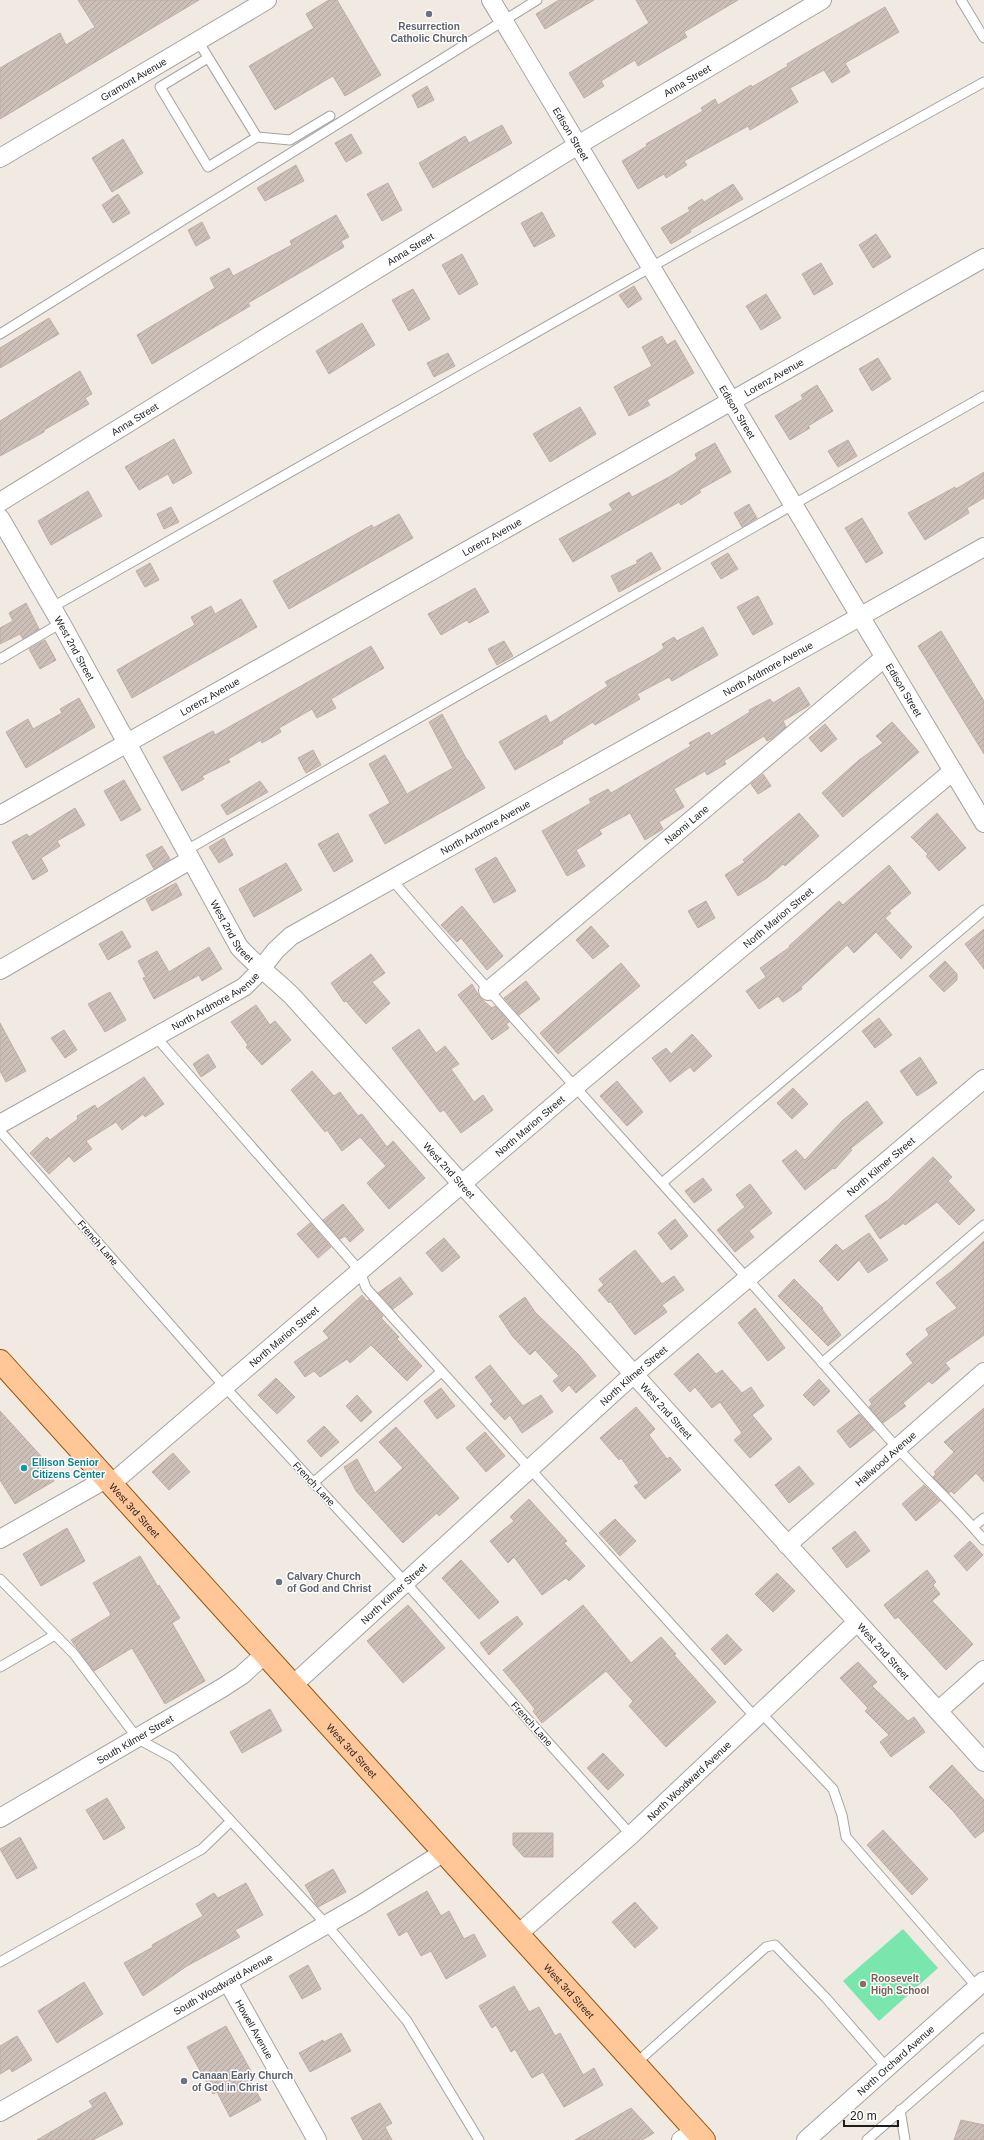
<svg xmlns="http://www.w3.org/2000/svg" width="984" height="2140" font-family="Helvetica,sans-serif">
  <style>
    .pitch { fill: #79e6ae }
    .building { fill: url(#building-hatch); stroke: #c3ada3 }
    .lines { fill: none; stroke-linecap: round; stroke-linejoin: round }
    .lane-casing { stroke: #a4a4a4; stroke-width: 11 }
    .street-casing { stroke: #a4a4a4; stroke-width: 20 }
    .primary-casing { stroke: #975200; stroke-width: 24 }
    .lane { stroke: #fff; stroke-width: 9 }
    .street { stroke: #fff; stroke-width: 18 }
    .primary { stroke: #ffc698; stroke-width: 22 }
    .worship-dot { fill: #6b7280; stroke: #fff; stroke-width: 1.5 }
    .culture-dot { fill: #0f9aa8; stroke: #fff; stroke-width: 1.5 }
    .education-dot { fill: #8d6e63; stroke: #fff; stroke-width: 1.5 }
    .labels { text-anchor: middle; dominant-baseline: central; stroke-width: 3; stroke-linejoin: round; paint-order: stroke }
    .worship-label { font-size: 10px; font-weight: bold; fill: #5b616d; stroke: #fff; text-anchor: start }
    .street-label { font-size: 10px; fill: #1d1d1d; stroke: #fff }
    .culture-label { font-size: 10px; font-weight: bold; fill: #0d838f; stroke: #fff; text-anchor: start }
    .education-label { font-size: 10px; font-weight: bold; fill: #785e54; stroke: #fff; text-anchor: start }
  </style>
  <defs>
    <pattern id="building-hatch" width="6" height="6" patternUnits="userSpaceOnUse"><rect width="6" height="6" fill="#ccbfb8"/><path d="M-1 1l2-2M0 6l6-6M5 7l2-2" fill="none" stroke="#afa49e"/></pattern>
  </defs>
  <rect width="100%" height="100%" fill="#f0eae2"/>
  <path class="pitch" d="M903,1929L938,1968L879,2021L843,1981Z"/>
  <g class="building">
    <path d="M78,0H199L0,119V68L60,33L66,45L95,27Z"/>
    <path d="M329,0H337L381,75L345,96L333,76L275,110L249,66L314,28L306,14Z"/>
    <path d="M559,0H594L545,29L536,14Z"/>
    <path d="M636,0H738L684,32L687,37L638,66L635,60L601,81L604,86L584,98L569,73L649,23Z"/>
    <path d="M885,7L899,32L845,63L850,72L832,83L824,70L790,88L798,102L750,130L748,126L684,161L687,165L666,178L664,174L638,189L622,161L647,146L646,144L703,111L701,108L715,99L718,105L751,85L752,87L788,66L787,64Z"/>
    <path d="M427,86L434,100L418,108L412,95Z"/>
    <path d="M502,125L512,143L433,188L419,163L465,136L469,143Z"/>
    <path d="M351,134L362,153L346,162L335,143Z"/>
    <path d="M123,139L143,173L112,192L92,158Z"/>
    <path d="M296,165L304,181L265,201L257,188Z"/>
    <path d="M388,183L402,210L382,221L367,194Z"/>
    <path d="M733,184L743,199L690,230L691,232L671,244L661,228L690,211L688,208L702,199L704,202Z"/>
    <path d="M118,194L130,213L113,223L102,205Z"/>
    <path d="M542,212L555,236L534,247L521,223Z"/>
    <path d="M336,215L349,237L341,241L344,247L248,303L250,306L152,364L137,335L215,288L210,278L229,268L233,276L292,245L290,241Z"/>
    <path d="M202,222L210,238L196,246L188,230Z"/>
    <path d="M876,234L891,257L873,268L859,245Z"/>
    <path d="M462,254L478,284L459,295L442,265Z"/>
    <path d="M821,263L833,284L814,295L802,274Z"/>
    <path d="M634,286L642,299L628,308L619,295Z"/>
    <path d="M413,289L430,319L409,331L392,300Z"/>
    <path d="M766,294L781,318L761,330L746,306Z"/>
    <path d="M49,318L59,334L0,368V348Z"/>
    <path d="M362,323L375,345L329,374L316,351Z"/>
    <path d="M662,336L667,345L675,340L694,373L647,400L650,405L629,416L614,387L652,366L642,347Z"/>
    <path d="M448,353L455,366L434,377L427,363Z"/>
    <path d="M878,358L891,379L872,391L859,369Z"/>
    <path d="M80,371L92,394L85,398L89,404L44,430V432L0,456V421Z"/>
    <path d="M817,385L833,411L808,426L810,428L790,440L775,416L803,399L801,395Z"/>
    <path d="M580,407L596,434L550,462L533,434Z"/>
    <path d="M174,439L192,473L173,484L168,474L139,490L125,467Z"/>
    <path d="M848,440L857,456L838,467L828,451Z"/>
    <path d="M715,443L731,472L699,490L701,492L681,505L679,502L573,562L559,539L613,510L609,504L629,492L632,497L671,476L697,459L695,454Z"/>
    <path d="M984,472V498L967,508L969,513L925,540L908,513L955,487L956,489Z"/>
    <path d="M88,491L102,516L51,545L38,521Z"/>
    <path d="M749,504L757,518L742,527L734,513Z"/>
    <path d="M171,507L179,522L164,529L157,514Z"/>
    <path d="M399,514L413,538L289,609L273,581L372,525L373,528Z"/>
    <path d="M862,518L883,553L866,563L845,528Z"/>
    <path d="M651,552L661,569L619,592L611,576L638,563L636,561Z"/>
    <path d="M728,553L738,569L721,579L711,563Z"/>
    <path d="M150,563L159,580L145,587L136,571Z"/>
    <path d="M475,588L489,612L469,623L467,620L441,635L428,614Z"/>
    <path d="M758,596L773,624L753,635L737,607Z"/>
    <path d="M241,599L257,627L132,698L117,670L195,625L191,617L211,606L215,614Z"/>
    <path d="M26,603L39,629L23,639L20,634L0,644V628L13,621L9,613Z"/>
    <path d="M703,627L718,655L672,681L669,677L637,694L640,699L595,725L593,722L562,741L563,743L515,770L499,742L546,715L550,723L608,686L605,682L656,654L664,648L662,644L674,637L677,641Z"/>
    <path d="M941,631L984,701V754L918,646Z"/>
    <path d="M45,640L56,660L40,669L29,649Z"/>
    <path d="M504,641L513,656L497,665L488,649Z"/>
    <path d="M371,646L384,668L331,699L336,708L317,718L312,709L279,728L281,732L262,743L261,740L228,759L230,762L202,776L204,779L182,791L163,757L213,731L215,735Z"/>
    <path d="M799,687L810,705L783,721L786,727L773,738L767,741L764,736L724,761L726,764L707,775L705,771L674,789L684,807L659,822L663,829L645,840L630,813L599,830L602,834L576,850L585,866L567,876L542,831L591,803L589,799L608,789L611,793L691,746L689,743L709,732L711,736L750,712L749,710L770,699L773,703Z"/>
    <path d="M79,698L95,727L26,768L6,732L28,719L33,729L62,713L60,709Z"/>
    <path d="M442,714L467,760H468L485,788L385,844L369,815L390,803L369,764L385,755L407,794L453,768L429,722Z"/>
    <path d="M892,722L919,752L843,817L822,793L859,760L883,743L876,736Z"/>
    <path d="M825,724L837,739L821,752L809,738Z"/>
    <path d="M313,750L321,765L306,773L298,758Z"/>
    <path d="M763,774L771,786L758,794L751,784Z"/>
    <path d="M124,780L141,810L121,821L104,791Z"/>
    <path d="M260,781L268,792L227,815L221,805Z"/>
    <path d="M75,808L85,825L57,841L60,846L41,858L48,871L33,880L12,842L27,834L29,837Z"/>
    <path d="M799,813L819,836L785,866L783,864L767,878L738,896L725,875L745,862L743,860Z"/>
    <path d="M937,813L966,848L939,871L926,856L928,854L911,837Z"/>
    <path d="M338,833L353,861L334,872L318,844Z"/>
    <path d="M224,838L233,855L219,863L209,847Z"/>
    <path d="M162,846L170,859L154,869L146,855Z"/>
    <path d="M496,857L516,891L494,903L475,869Z"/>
    <path d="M286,863L302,890L254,917L239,889Z"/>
    <path d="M889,865L911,893L889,911L891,913L885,918L912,947L901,959L876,932L854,953L847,945L801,987L802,989L783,1002L778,996L759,1009L746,991L766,977L760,968L790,947L789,946L839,901L843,905Z"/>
    <path d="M176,883L182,895L152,911L146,899Z"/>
    <path d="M706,901L715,918L698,928L688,911Z"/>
    <path d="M462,906L503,956L487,970L461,938L457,942L441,925Z"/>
    <path d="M591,926L609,946L593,959L576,940Z"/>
    <path d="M984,929V969L965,944Z"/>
    <path d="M122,931L131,947L108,960L99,944Z"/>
    <path d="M209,947L222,969L202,981L199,975L154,999L143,978L146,977L138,961L157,951L169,972Z"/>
    <path d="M371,954L385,973L372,982L390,1003L366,1024L346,1001L344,1002L331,983Z"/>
    <path d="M945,961L957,974V980L944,992L929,976Z"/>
    <path d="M621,963L640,986L558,1054L540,1033Z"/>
    <path d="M526,981L540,999L519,1015L504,998Z"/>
    <path d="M472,984L480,998L492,1008L495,1006L509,1022L506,1024L509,1028L492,1040L458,995Z"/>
    <path d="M110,992L126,1020L105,1032L88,1004Z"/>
    <path d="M256,1005L270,1025L275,1021L291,1040L262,1065L246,1047L248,1045L231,1022Z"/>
    <path d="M879,1018L892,1035L875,1048L862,1031Z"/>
    <path d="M0,1023L26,1071L6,1082L0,1071Z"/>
    <path d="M419,1029L436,1053L445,1046L459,1064L451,1069L474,1102L483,1095L493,1110L461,1133L444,1110L440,1112L392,1048Z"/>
    <path d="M64,1030L77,1050L65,1058L51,1038Z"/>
    <path d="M692,1034L712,1056L694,1072L690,1067L670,1082L652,1058L666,1048L671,1054Z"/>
    <path d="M208,1054L216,1067L201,1077L193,1064Z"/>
    <path d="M920,1057L937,1083L917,1096L900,1071Z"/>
    <path d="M312,1071L334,1096L340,1092L358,1116L362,1114L387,1147L393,1141L425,1178L389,1209L367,1183L386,1166L360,1137L342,1151L327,1130L325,1132L291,1090Z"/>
    <path d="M144,1077L164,1104L145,1117L143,1114L122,1130L116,1122L86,1141L92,1149L74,1162L69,1156L49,1174L30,1153L47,1137L50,1140L78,1119L77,1116L95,1105L97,1109Z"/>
    <path d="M617,1081L643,1112L627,1126L600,1096Z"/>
    <path d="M793,1088L808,1104L792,1119L777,1103Z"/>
    <path d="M867,1101L883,1123L850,1149L852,1150L835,1169L833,1168L805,1190L782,1161L796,1150L805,1160L843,1120Z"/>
    <path d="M933,1157L952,1177L948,1181L975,1210L959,1225L937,1202L905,1225L904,1223L880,1239L865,1216L888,1200Z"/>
    <path d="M703,1178L712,1190L694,1203L685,1191Z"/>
    <path d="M750,1184L772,1213L749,1231L754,1237L735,1252L717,1230L745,1207L736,1195Z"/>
    <path d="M343,1204L364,1230L350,1242L345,1236L340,1239L323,1220Z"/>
    <path d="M675,1219L688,1236L671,1250L658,1233Z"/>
    <path d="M310,1223L331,1247L318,1258L297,1234Z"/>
    <path d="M869,1233L888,1260L868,1273L859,1260L838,1281L819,1261L836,1244L843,1251Z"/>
    <path d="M444,1238L460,1257L442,1272L426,1253Z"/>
    <path d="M984,1241V1335L945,1363L950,1369L932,1384L929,1381L903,1403L906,1406L883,1423L869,1407L872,1404L869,1400L913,1363L906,1354L929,1335L926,1329L957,1308L936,1283L953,1270Z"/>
    <path d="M635,1250L662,1284L674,1276L684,1290L662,1305L667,1312L635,1335L610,1301L609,1303L598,1290L604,1285L599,1279Z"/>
    <path d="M400,1277L413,1294L393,1309L378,1293Z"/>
    <path d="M794,1279L823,1308L822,1309L841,1335L828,1346L778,1296Z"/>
    <path d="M362,1295L367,1301L369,1300L383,1316L381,1318L399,1337L397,1339L422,1366L407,1381L371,1345L350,1363L347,1359L320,1377L314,1371L305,1377L294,1362L329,1338L323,1331Z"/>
    <path d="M525,1297L535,1312L579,1355L596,1376L576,1393L569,1385L562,1392L553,1381L559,1376L535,1350L530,1355L513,1337L499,1316Z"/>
    <path d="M755,1308L785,1348L768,1361L738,1323Z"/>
    <path d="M698,1353L716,1374L722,1370L742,1393L751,1387L764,1406L752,1415L772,1439L750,1458L734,1440L742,1433L720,1402L712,1408L695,1387L690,1392L674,1374Z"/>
    <path d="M490,1365L523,1406L541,1395L553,1412L522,1433L510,1415L505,1420L490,1404L493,1401L475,1377Z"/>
    <path d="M276,1378L295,1397L277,1414L258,1395Z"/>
    <path d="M819,1379L830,1391L814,1406L803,1395Z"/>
    <path d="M441,1388L455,1406L437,1419L424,1401Z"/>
    <path d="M357,1395L372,1412L361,1422L346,1406Z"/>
    <path d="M636,1407L655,1429L649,1435L667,1459L670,1457L681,1470L645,1499L634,1486L639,1483L621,1458L619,1460L600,1438Z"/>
    <path d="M984,1408V1482L976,1473L954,1494L951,1491L949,1493L933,1477L936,1474L934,1472L954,1452L944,1442Z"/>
    <path d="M0,1411L40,1455L54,1481L15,1504L0,1480Z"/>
    <path d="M859,1414L874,1430L850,1448L837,1431Z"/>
    <path d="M324,1426L339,1442L321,1457L307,1441Z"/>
    <path d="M396,1427L459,1498L439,1516L437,1513L403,1543L356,1491L344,1467L357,1459L375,1493L403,1468L379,1442Z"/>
    <path d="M485,1432L505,1456L486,1472L466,1448Z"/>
    <path d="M173,1453L190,1472L169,1490L152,1472Z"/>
    <path d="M799,1466L814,1484L789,1503L775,1485Z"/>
    <path d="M924,1485L940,1501L916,1521L902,1504Z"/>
    <path d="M529,1499L567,1541L564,1543L585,1566L569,1581L566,1578L542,1595L514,1557L508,1563L490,1541L514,1521L510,1517Z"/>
    <path d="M615,1519L636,1541L620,1556L599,1533Z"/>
    <path d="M67,1528L85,1561L41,1586L23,1554Z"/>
    <path d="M855,1531L870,1551L847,1568L832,1548Z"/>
    <path d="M970,1541L983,1555L967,1571L954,1556Z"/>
    <path d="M140,1556L158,1587L159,1585L180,1618L172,1623L205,1681L165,1704L132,1648L94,1671L71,1640L111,1615L93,1583Z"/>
    <path d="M461,1560L499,1602L479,1619L442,1578Z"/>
    <path d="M927,1570L936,1582L933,1585L940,1594L932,1601L973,1644L946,1670L898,1617L895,1619L884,1605Z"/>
    <path d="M777,1573L795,1591L773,1612L755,1594Z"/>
    <path d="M408,1605L445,1648L403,1683L367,1641Z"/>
    <path d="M583,1605L631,1663L661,1637L676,1654L674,1655L716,1702L666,1747L629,1706L633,1701L606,1671L542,1723L533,1711L535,1709L503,1670Z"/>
    <path d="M517,1616L523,1624L489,1655L480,1643Z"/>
    <path d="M727,1634L742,1650L725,1665L711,1649Z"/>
    <path d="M858,1662L877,1682L872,1686L908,1721L914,1717L925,1732L891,1757L880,1742L889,1735L865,1711L868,1708L840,1678Z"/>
    <path d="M270,1709L282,1731L242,1753L230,1732Z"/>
    <path d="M603,1753L624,1775L608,1790L587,1768Z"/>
    <path d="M952,1765L984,1800V1831L975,1838L953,1811L929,1787Z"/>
    <path d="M107,1798L125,1828L104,1840L86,1810Z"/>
    <path d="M883,1830L928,1879L912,1895L867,1845Z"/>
    <path d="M513,1833H553V1857H524L513,1845Z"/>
    <path d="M20,1837L37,1868L17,1879L0,1849Z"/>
    <path d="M333,1869L346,1892L318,1907L305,1885Z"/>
    <path d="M246,1883L263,1915L235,1930L240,1937L187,1966L143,1996L124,1963L153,1947L152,1945L203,1916L196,1904L214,1893L218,1898Z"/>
    <path d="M427,1891L441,1916L449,1911L464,1939L474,1934L486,1956L446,1979L431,1951L421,1956L407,1931L399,1936L387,1914Z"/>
    <path d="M635,1902L658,1928L635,1948L612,1922Z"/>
    <path d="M308,1965L321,1989L302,1999L289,1976Z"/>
    <path d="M84,1982L103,2014L57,2043L38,2011Z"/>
    <path d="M514,1986L529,2012L539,2007L555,2036L560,2033L583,2075L594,2068L603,2085L564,2107L543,2072L532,2078L515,2049L511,2052L496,2025L492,2028L479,2006Z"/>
    <path d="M226,2026L252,2073L247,2075L261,2100L230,2117L217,2092L213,2094L187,2047Z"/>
    <path d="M341,2033L351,2051L310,2072L299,2053L323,2040L324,2042Z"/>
    <path d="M17,2036L32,2060L12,2072L10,2068L0,2074V2046Z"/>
    <path d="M105,2092L123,2124L93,2140H37L93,2107L89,2101Z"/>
    <path d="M380,2103L392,2123L385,2127L392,2140H363L351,2118Z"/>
    <path d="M631,2108L654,2133L642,2140H575Z"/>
    <path d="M961,2120L984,2125V2140H954Z"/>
  </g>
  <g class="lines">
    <g class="lane-casing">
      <g id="lane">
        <path d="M961,0L984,38"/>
        <path d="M198,41L257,137L208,167L160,87L208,58"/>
        <path d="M257,137L290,140L330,116"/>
        <path d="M0,334L537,0"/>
        <path d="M51,608L690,245L984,82"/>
        <path d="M0,659L61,623"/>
        <path d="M185,851L984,396"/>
        <path d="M393,881C554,1067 722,1247 884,1433C916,1470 953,1503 984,1540"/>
        <path d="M155,1036L360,1271L366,1288L756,1718"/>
        <path d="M0,1131L224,1386L406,1583L631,1835"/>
        <path d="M662,1183L984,910"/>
        <path d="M822,1363L984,1225"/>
        <path d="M313,1483L441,1372"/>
        <path d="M973,1527L984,1518"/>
        <path d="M0,1579L74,1654L138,1739L173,1758L326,1924L407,2021L479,2140"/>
        <path d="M0,1667L55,1635"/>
        <path d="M761,1713L833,1789L842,1815L846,1837L977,1987"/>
        <path d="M0,1962L202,1849L230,1822"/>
        <path d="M635,2064L766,1947L775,1945L826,1998L887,2068"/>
        <path d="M900,2110L905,2140"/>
        <path d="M867,2140L984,2038"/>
      </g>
    </g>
    <g class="street-casing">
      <g id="street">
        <path id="s1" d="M491,0L984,823"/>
        <path id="s2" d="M0,158L267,0"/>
        <path id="s3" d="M0,502L578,145L822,0"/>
        <path id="s4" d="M0,518L61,623L239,947C255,965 275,979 293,997L984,1762"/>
        <path id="s5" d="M0,815L984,258"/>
        <path d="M0,970L190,860"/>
        <path id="s6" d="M488,991L884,658"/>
        <path id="s7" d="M0,1124L244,987L256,975L276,950L291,936L984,547"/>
        <path id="s8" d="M111,1484L575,1087L953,771"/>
        <path d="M0,1539L106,1479"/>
        <path id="s9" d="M787,1545L984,1372"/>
        <path id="s10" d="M293,1685L627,1380L984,1079"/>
        <path d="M938,1711L984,1670"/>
        <path id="s11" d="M0,1818L222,1688L242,1675L265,1654"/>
        <path id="s12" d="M517,1935L631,1835L857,1622"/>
        <path id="s13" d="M228,1982L317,2140"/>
        <path id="s14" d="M0,2112L362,1904L444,1852"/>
        <path d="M681,2140L696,2131"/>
        <path id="s15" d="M806,2140L984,1981"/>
      </g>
    </g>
    <g class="primary-casing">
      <g id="primary">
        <path id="s16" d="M0,1361L704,2140"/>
      </g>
    </g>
    <use href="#lane" class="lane"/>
    <use href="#street" class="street"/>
    <use href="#primary" class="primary"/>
  </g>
  <g class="worship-dot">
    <circle cx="429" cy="14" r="4"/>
    <circle cx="279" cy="1582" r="4"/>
    <circle cx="184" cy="2081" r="4"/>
  </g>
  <circle class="culture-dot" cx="24" cy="1468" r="4"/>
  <circle class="education-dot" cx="863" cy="1984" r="4"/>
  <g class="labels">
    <g class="worship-label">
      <text x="429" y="26" text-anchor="middle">Resurrection<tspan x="429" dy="12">Catholic Church</tspan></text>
      <text x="287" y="1576">Calvary Church<tspan x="287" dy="12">of God and Christ</tspan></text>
      <text x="192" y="2075">Canaan Early Church<tspan x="192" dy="12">of God in Christ</tspan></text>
    </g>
    <g class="street-label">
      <text stroke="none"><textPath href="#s2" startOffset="155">Gramont Avenue</textPath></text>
      <text stroke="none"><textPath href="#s3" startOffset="806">Anna Street</textPath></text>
      <text stroke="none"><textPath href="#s1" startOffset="156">Edison Street</textPath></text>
      <text stroke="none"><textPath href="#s3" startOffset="482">Anna Street</textPath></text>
      <text stroke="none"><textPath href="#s5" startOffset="889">Lorenz Avenue</textPath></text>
      <text stroke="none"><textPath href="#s1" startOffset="480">Edison Street</textPath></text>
      <text stroke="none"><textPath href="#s3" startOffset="158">Anna Street</textPath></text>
      <text stroke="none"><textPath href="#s5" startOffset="565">Lorenz Avenue</textPath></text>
      <text stroke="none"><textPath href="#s4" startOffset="150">West 2nd Street</textPath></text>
      <text stroke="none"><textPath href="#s7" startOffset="896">North Ardmore Avenue</textPath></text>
      <text stroke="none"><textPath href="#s1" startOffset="804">Edison Street</textPath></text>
      <text stroke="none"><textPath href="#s5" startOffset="241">Lorenz Avenue</textPath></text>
      <text stroke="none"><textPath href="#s6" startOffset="259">Naomi Lane</textPath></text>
      <text stroke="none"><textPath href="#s7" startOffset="572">North Ardmore Avenue</textPath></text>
      <text stroke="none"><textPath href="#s8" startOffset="875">North Marion Street</textPath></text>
      <text stroke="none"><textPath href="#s4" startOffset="474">West 2nd Street</textPath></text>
      <text stroke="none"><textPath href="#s7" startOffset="248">North Ardmore Avenue</textPath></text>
      <text stroke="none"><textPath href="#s8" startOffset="551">North Marion Street</textPath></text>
      <text stroke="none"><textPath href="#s10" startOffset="784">North Kilmer Street</textPath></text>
      <text stroke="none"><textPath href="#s4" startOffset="798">West 2nd Street</textPath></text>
      <text transform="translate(98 1243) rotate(49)">French Lane</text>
      <text stroke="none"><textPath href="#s8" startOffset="227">North Marion Street</textPath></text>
      <text stroke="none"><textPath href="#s10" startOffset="460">North Kilmer Street</textPath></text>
      <text stroke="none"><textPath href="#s4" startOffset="1122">West 2nd Street</textPath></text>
      <text stroke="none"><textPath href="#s9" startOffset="131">Hallwood Avenue</textPath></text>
      <text transform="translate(314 1484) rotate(47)">French Lane</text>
      <text stroke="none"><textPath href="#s16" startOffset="201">West 3rd Street</textPath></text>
      <text stroke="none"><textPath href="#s10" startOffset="136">North Kilmer Street</textPath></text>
      <text stroke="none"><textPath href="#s4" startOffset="1446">West 2nd Street</textPath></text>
      <text transform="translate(532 1724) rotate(48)">French Lane</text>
      <text stroke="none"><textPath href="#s11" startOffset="156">South Kilmer Street</textPath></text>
      <text stroke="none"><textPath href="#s16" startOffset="525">West 3rd Street</textPath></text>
      <text stroke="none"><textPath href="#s12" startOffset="231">North Woodward Avenue</textPath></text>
      <text stroke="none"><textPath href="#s14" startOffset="257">South Woodward Avenue</textPath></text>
      <text stroke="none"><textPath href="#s16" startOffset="849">West 3rd Street</textPath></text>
      <text stroke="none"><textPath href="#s13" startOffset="54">Howell Avenue</textPath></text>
      <text stroke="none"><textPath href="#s15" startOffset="120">North Orchard Avenue</textPath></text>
    </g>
    <g class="culture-label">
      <text x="32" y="1462">Ellison Senior<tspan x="32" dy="12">Citizens Center</tspan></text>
    </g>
    <g class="education-label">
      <text x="871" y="1978">Roosevelt<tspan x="871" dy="12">High School</tspan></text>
    </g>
  </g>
  <path d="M844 2120v6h54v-6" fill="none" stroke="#1d1d1d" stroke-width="2"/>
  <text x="850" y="2120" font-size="12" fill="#1d1d1d" stroke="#ffffff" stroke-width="3" paint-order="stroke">20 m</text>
</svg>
